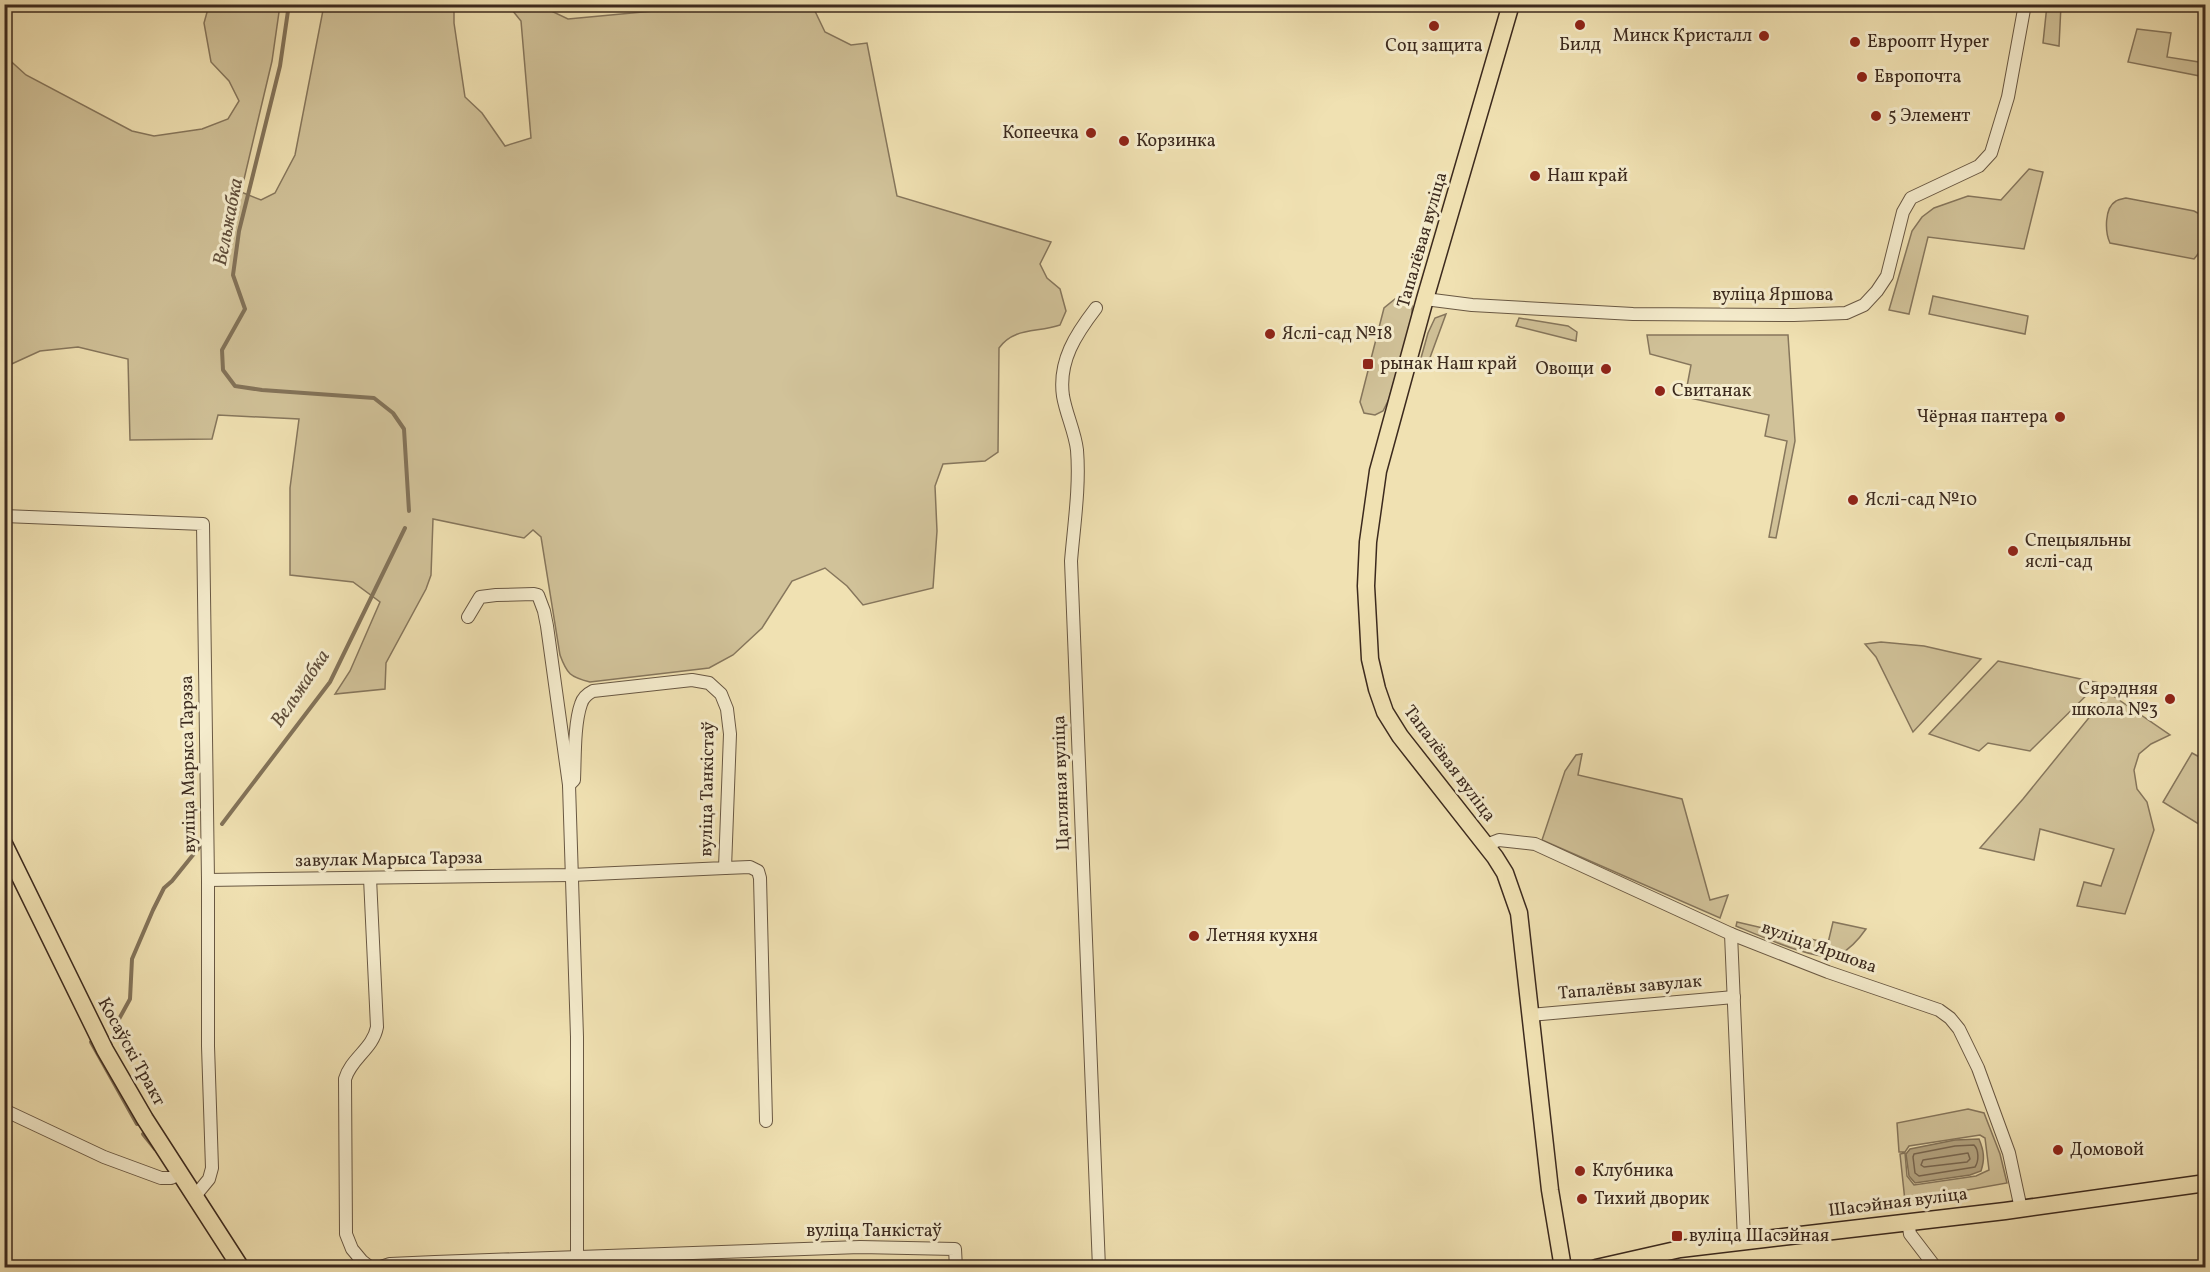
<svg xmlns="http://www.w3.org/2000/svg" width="2210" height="1272" font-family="Vollkorn,serif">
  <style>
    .green { fill: #d1c299; stroke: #86765c; stroke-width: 1.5 }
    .water { fill: #b3a380; stroke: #837359; stroke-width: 1.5 }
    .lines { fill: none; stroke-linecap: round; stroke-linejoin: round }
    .shore { stroke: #78664f; stroke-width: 1.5 }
    .stream { stroke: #837359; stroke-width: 4 }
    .minor-casing { stroke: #695843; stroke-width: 14 }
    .major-casing { stroke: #3c2a1e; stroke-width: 19 }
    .minor { stroke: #f5eccd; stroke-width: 12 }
    .major { stroke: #f0e1b2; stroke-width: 16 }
    .poi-dot { fill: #8f2418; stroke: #f5eccd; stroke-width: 2 }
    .labels { text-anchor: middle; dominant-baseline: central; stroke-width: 6; stroke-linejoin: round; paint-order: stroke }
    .poi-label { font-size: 18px; fill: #3c2a1e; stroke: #f5eccd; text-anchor: start }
    .street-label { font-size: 18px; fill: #3c2a1e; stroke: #f5eccd }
    .water-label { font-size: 20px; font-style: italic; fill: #604e3b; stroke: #f5eccd }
  </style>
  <rect width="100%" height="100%" fill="#f0e1b2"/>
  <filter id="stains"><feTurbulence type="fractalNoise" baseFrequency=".00333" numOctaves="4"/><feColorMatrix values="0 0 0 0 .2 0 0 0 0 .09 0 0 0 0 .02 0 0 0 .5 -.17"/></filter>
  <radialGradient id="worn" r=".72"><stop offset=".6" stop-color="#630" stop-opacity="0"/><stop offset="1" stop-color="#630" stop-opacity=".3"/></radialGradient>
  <g class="green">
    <path d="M209,5H280L272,61L241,192L261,200L275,193L295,155L324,5H454V23L465,97L482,113L505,146L531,138L521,21L508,5H547L549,10L568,19L664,10L668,5H720L724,11L745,5H812L825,32L851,45L867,43L897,196L1051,242L1040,264L1047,278L1060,289L1066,311L1060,325C1037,333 1014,327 999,348L998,452L985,461L943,464L935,486L937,531L933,588L863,605L847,586L825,568L792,581L762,628L733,655L709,668L590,682C570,677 567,674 560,655L541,537L533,530L524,538L433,519L431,575L426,589L386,663L385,689L335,694L350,671L380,602L353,582L290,575V488L299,419L218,415L212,439L130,440L128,359L78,347L40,351L5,367V56L26,75L132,131L154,136L202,129L228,119L239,101L229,81L211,62L204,23Z"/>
    <path d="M2047,5H2061L2059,46L2043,43Z"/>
    <path d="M2137,29L2171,33L2167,57L2205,63V77L2128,62Z"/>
    <path d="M2029,169L2043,172L2024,249L1928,237L1909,314L1889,310L1912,231L1922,217L1934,208L1968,196L2001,200Z"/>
    <path d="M2126,198L2194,211L2205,217C2206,236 2207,244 2194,259L2110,243C2105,232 2104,208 2116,201C2119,199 2122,199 2126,198Z"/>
    <path d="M1933,296L2028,316L2025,334L1929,314Z"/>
    <path d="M1405,298L1412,306V318L1389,399L1383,411L1375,415L1364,413L1360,402L1384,308L1395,299Z"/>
    <path d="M1446,314L1428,363L1421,358L1428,333L1435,318Z"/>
    <path d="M1519,318L1568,326L1577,332L1576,341L1516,326Z"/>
    <path d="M1647,335H1788L1795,441L1776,538L1769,537L1787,441L1765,436L1769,415L1685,397L1691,365L1650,354Z"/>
    <path d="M1881,642L1924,646L1981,659L1913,732L1876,657L1865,644Z"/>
    <path d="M1998,661L2099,683L2030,751L1988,743L1979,751L1929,734Z"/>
    <path d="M2109,693L2170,735L2151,744L2139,754L2134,770L2137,789L2147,802L2154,830L2125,914L2077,906L2084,882L2101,886L2114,849L2040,829L2034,860L1980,848L2023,799Z"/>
    <path d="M2192,753L2205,760V828L2163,802Z"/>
    <path d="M1582,754L1578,775L1682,799L1710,900L1728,895L1720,918L1542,840L1565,771L1576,755Z"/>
    <path d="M1737,922L1828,943L1833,922L1866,929C1859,939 1850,949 1839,955C1821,964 1756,934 1736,926Z"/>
    <path d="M1968,1109L1984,1113L2000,1154L2007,1183L1905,1201L1900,1154L1905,1153L1907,1176L1914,1185L1976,1176L1989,1170L1985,1138L1980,1135L1909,1146L1905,1152H1899L1897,1123Z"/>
  </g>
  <path class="water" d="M1979,1139C1984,1151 1985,1159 1981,1171L1970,1175L1915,1183L1909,1176L1906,1154L1910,1149L1955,1140Z"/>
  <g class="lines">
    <g class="shore">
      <path d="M1974,1145C1979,1150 1979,1161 1975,1167L1919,1176L1915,1173L1913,1157L1914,1154L1955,1146Z"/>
      <path d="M1968,1153L1970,1159L1967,1162L1924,1167L1921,1165L1923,1160Z"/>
    </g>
    <g class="stream">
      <path d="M289,4L280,66L239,231L233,275L245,309L222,350L223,370L235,386L262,390L374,398L393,413L404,429L409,511"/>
      <path d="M222,824L330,682L405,528"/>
      <path d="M113,1030L130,999L132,959L153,910L164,888L172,881L201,845"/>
      <path d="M91,1042L137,1124"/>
      <path d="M143,1134L155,1149"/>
    </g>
    <g class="minor-casing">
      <g id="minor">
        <path d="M1425,299L1472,305L1633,314L1794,315L1846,313L1864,305L1877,291L1887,276L1903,212L1911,198L1979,166L1991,153L2008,97L2025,4"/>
        <path d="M1096,308C1076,334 1058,361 1063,396C1066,414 1075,432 1077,450C1080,486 1074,525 1071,561L1099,1268"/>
        <path d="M4,516L203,524L208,880V1046L212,1168L209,1179L195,1196"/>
        <path d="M468,617L480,597L496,595L534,594L538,595L544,611L547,626L569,785L577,1037V1268"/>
        <path d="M1486,845L1499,840L1535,844L1731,934L1828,972L1939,1010L1950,1018L1959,1029L1978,1068L2009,1153L2021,1209"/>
        <path d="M725,868L750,867L758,871L760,878L766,1121"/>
        <path d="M370,878L377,1027C373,1049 351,1058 345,1079L346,1234L352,1249L362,1261L371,1268"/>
        <path d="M208,880L571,875L725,868L730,734L727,709L721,694L709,683L692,680L593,691C587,694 583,697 581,704C574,724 575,758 574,780L569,785"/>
        <path d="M1731,934L1744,1240"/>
        <path d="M1530,1015L1734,997"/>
        <path d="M4,1110L104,1157L161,1178H171L181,1174"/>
        <path d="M1908,1221L1910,1234L1936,1268"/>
        <path d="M378,1268L390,1264L435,1262L860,1247L955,1249L956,1268"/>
      </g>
    </g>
    <g class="major-casing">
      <g id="major">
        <path d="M1511,4L1425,299L1378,471L1368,542L1366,586L1370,659L1377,689L1385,712L1400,736L1495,857L1505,873L1519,913L1550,1190L1563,1268"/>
        <path d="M4,844L105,1050L145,1119L241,1268"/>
        <path d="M1596,1268L1680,1249L2005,1211L2206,1183"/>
      </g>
    </g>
    <use href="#minor" class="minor"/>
    <use href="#major" class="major"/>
  </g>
  <g class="poi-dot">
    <circle cx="1580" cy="25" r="6"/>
    <circle cx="1434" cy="26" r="6"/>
    <circle cx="1764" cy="36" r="6"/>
    <circle cx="1855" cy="42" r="6"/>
    <circle cx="1862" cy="77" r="6"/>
    <circle cx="1876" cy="116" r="6"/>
    <circle cx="1091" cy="133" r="6"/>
    <circle cx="1124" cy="141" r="6"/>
    <circle cx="1535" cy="176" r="6"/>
    <circle cx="1270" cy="334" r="6"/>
    <rect x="1362" y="358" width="12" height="12" rx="3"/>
    <circle cx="1606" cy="369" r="6"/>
    <circle cx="1660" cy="391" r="6"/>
    <circle cx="2060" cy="417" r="6"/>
    <circle cx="1853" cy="500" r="6"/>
    <circle cx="2013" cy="551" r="6"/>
    <circle cx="2170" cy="699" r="6"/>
    <circle cx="1194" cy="936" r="6"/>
    <circle cx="2058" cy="1150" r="6"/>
    <circle cx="1580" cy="1171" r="6"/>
    <circle cx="1582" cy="1199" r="6"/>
    <rect x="1671" y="1230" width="12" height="12" rx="3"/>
  </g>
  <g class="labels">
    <g class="poi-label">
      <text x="1752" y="36" text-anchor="end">Минск Кристалл</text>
      <text x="1867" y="42">Евроопт Hyper</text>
      <text x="1580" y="45" text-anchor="middle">Билд</text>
      <text x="1434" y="46" text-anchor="middle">Соц защита</text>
      <text x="1874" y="77">Европочта</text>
      <text x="1888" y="116">5 Элемент</text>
      <text x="1079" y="133" text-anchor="end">Копеечка</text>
      <text x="1136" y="141">Корзинка</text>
      <text x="1547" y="176">Наш край</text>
      <text x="1282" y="334">Яслі-сад №18</text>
      <text x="1380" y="364">рынак Наш край</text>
      <text x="1594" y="369" text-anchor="end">Овощи</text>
      <text x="1672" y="391">Свитанак</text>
      <text x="2048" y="417" text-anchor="end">Чёрная пантера</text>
      <text x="1865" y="500">Яслі-сад №10</text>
      <text x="2025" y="541">Спецыяльны<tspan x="2025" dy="21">яслі-сад</tspan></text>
      <text x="2158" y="689" text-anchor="end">Сярэдняя<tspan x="2158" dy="21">школа №3</tspan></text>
      <text x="1206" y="936">Летняя кухня</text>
      <text x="2070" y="1150">Домовой</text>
      <text x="1592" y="1171">Клубника</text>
      <text x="1594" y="1199">Тихий дворик</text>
      <text x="1689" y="1236">вуліца Шасэйная</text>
    </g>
    <g class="street-label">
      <text transform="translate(1423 240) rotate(-74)">Тапалёвая вуліца</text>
      <text x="1773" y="295">вуліца Яршова</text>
      <text transform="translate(189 764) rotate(-91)">вуліца Марыса Тарэза</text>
      <text transform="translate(1449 764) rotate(53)">Тапалёвая вуліца</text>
      <text transform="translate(1062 783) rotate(-92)">Цагляная вуліца</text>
      <text transform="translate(708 789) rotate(-89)">вуліца Танкістаў</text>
      <text transform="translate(389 860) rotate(-1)">завулак Марыса Тарэза</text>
      <text transform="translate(1819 948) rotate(20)">вуліца Яршова</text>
      <text transform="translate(1630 988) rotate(-5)">Тапалёвы завулак</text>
      <text transform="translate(131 1052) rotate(61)">Косаўскі Тракт</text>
      <text transform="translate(1898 1203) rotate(-7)">Шасэйная вуліца</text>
      <text x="874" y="1231">вуліца Танкістаў</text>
    </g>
    <g class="water-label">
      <text transform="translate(229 222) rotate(-79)">Вельжабка</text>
      <text transform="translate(301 689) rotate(-56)">Вельжабка</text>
    </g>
  </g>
  <rect width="2210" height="1272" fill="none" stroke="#f0e1b2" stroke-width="24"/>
  <rect x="6" y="6" width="2198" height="1260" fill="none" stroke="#3c2a1e" stroke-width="3"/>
  <rect x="12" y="12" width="2186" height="1248" fill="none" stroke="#3c2a1e" stroke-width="1.5"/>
  <rect width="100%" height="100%" filter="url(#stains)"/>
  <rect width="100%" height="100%" fill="url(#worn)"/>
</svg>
